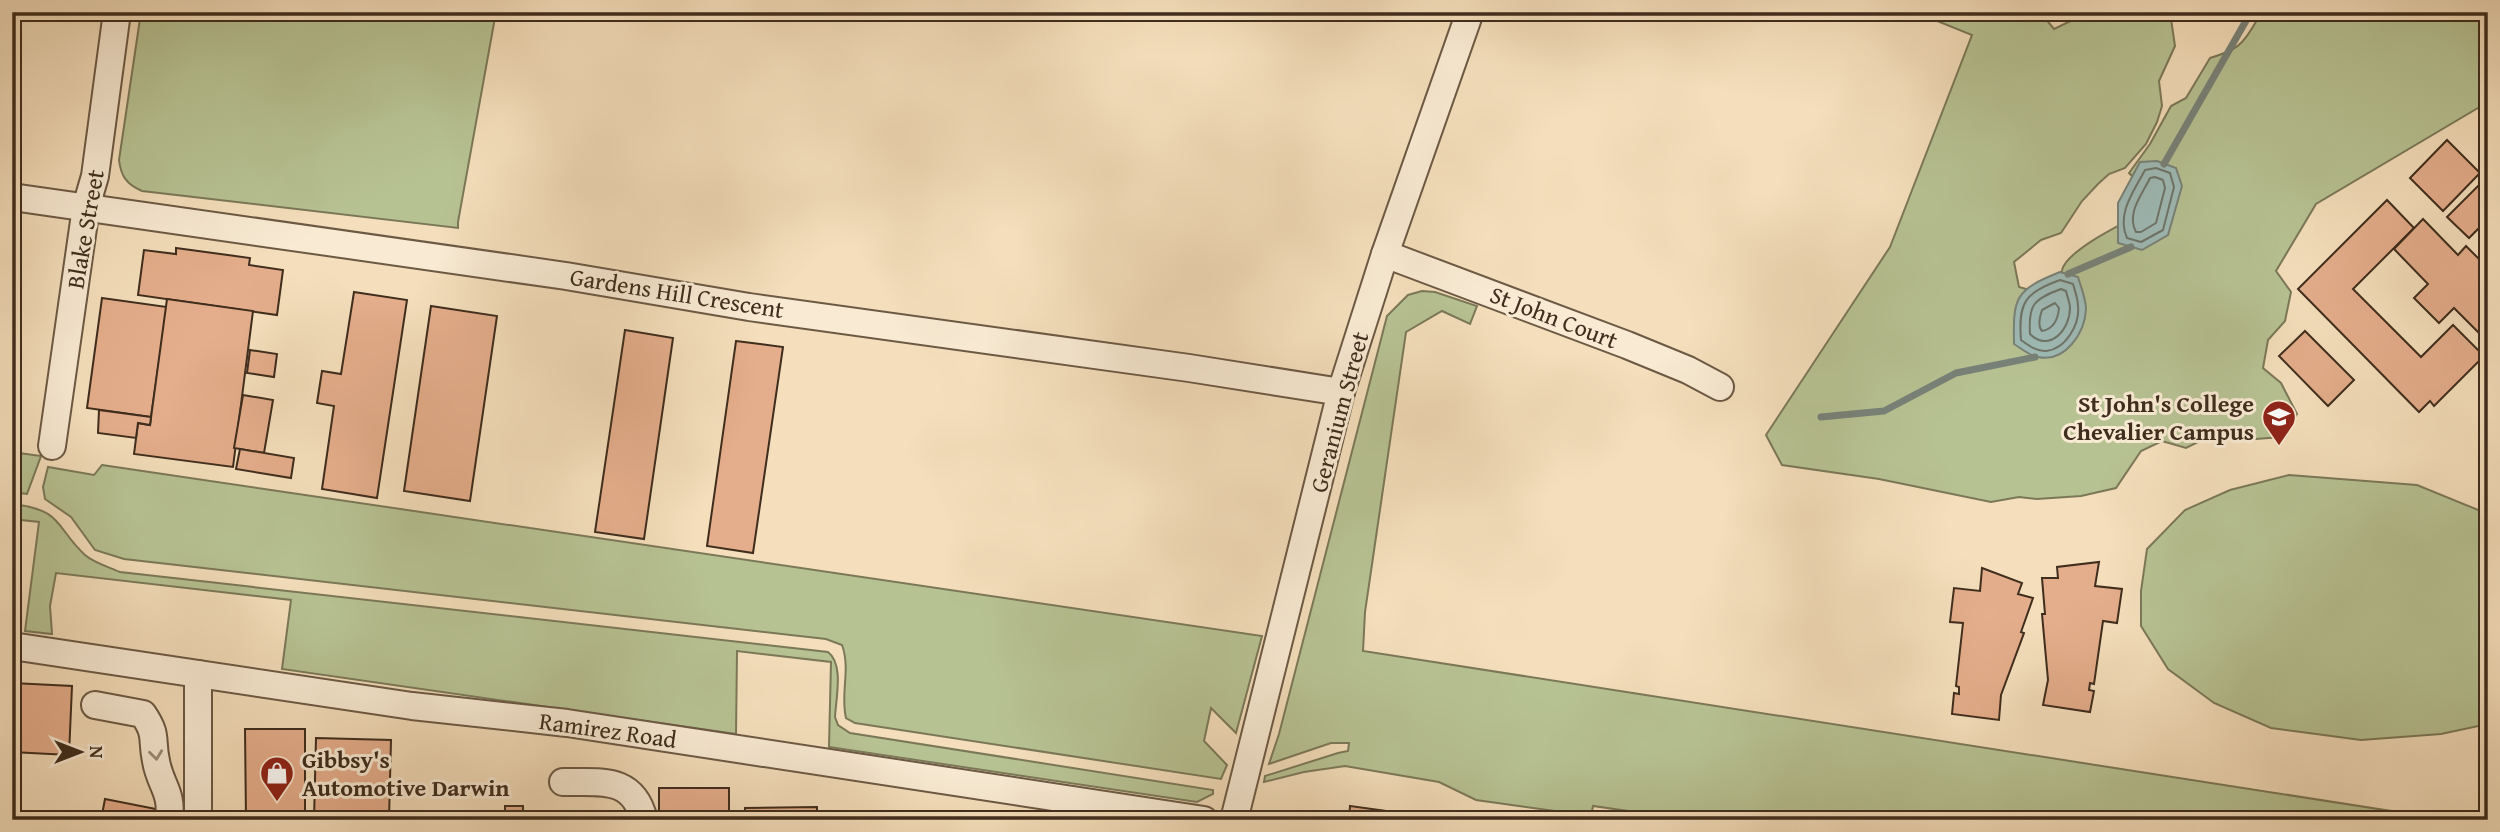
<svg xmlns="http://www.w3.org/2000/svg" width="2500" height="832" font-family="'Gentium Book Plus',serif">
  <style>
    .green { fill: #b7c293; stroke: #7b7858; stroke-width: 2 }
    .water { fill: #9ebbb7; stroke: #788279; stroke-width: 2 }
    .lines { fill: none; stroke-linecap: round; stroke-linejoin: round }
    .shore { stroke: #6e746a; stroke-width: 2 }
    .stream { stroke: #788279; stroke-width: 7 }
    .building { fill: #e4ad8b; stroke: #3f2d1d; stroke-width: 2 }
    .minor-casing { stroke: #6c5944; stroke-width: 30 }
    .minor { stroke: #f8ead3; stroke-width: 26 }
    .oneway { stroke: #9c8c78 }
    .labels { text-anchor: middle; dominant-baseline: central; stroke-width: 6; stroke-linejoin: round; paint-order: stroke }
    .street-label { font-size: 24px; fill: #3f2d1d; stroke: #f8ead3 }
    .poi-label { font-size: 24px; font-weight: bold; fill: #3f2d1d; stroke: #f8ead3; text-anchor: end }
  </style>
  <rect width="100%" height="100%" fill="#f4debb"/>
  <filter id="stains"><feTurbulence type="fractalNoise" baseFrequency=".00286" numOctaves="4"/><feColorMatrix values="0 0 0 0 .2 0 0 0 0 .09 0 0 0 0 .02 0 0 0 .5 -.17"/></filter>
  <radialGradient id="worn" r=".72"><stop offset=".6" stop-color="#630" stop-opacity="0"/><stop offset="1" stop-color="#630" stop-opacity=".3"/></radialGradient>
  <g class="green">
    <path d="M141,12H496L458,222V228L142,191C126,184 121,176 119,160Z"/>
    <path d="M1915,12H2040L2054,29L2081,16V12H2170L2175,46L2159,81L2162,106L2157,122L2146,144L2125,168L2109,174L2098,184L2082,201L2061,233L2041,240L2014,262L2019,287L2044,294L2062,293C2062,286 2060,277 2062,270C2068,247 2139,216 2161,203L2129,173L2150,144L2171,106L2186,98L2210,58C2237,50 2243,45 2257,20L2253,12H2488V102L2316,204L2276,271L2291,292L2285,321L2268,340L2263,368L2281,383L2297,414L2282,437L2242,440L2208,437L2186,448L2162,441L2141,451L2116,488L2081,496L2037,499L2019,497L1991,502L1879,479L1782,465L1766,435L1890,247L1972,35Z"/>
    <path d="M1422,291L1435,292L1477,306L1470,324L1442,311L1406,332L1365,612L1363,651L2449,820H1690L1593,806L1591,816L1476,800L1439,782L1345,766L1304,772L1264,782L1265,776L1338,753L1348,751L1349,743H1331L1269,764L1279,734L1387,316L1408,295Z"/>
    <path d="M12,452L41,456L27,494L12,492Z"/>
    <path d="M102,465L1262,636L1236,733L1211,708L1204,741L1227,765L1221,779L855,723L846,718C840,694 851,669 842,645L826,639L124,559L95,550L71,517L45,499L43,487L48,467L94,475Z"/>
    <path d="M2289,475L2417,485L2488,514V724L2441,734L2361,740L2271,728L2214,703L2168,669L2141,626V591L2147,549L2185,510L2230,490Z"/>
    <path d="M12,504C64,510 54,526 85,555C94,563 109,567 120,572L828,652C844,664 836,698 835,717L838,725L850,733L1213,790V794L1197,802L829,747L831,662L737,651L736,734L282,669L291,600L56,573L50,606L52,634L25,631L39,522L12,519Z"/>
  </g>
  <g class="water">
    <path d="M2157,161L2176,168L2182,186L2168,235L2142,250L2118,243V203L2140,162Z"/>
    <path d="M2060,272L2078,277C2081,287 2086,299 2086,309C2085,333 2065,363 2038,357C2030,356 2022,349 2014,344C2013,297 2015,290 2060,272Z"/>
  </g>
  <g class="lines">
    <g class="shore">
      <path d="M2156,168L2170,173L2174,187L2163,230L2141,242L2127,238C2116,214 2134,191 2145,170Z"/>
      <path d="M2155,177L2163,180L2165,188L2156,223L2141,232H2136C2126,213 2142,195 2150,178Z"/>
      <path d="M2060,280L2073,284C2075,291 2078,299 2078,306C2080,324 2066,349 2046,351C2037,352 2028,345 2021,340C2018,302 2025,293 2060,280Z"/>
      <path d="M2061,289L2066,291C2067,296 2070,303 2070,308C2070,330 2049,353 2030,334C2028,304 2034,299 2061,289Z"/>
      <path d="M2055,303L2059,308C2058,319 2054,329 2042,331C2037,326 2040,316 2042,310Z"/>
    </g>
    <g class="stream">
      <path d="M2164,164L2251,12"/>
      <path d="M2068,274L2131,247"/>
      <path d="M1821,417L1884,411L1956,373L2035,357"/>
    </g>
  </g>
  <g class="building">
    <path d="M2447,140L2480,173L2443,211L2410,178Z"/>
    <path d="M2487,177L2488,219L2469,238L2447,217Z"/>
    <path d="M2387,200L2414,228L2353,289L2421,357L2453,325L2484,356L2434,406L2430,401L2419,412L2298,289Z"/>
    <path d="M2423,219L2458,255L2466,246L2488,268V273L2482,279L2488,285V342L2454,308L2439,323L2414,298L2428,284L2394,249Z"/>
    <path d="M176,248L250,258L249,265L283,270L277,315L138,295L144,250L176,254Z"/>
    <path d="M354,292L407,300L377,498L322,489L334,406L317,403L322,371L341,374Z"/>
    <path d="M102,298L167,307L151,417L87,408Z"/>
    <path d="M167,299L253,311L233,467L134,454L138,423L150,425Z"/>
    <path d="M431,306L497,316L470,501L404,491Z"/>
    <path d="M625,330L673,338L644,539L595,532Z"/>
    <path d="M2305,331L2354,380L2328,406L2279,356Z"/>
    <path d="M736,341L783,347L753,553L707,546Z"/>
    <path d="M250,350L277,354L274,377L247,373Z"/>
    <path d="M243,395L273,400L264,453L234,448Z"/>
    <path d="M99,410L151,417L150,425L138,423L136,438L98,433Z"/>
    <path d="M240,449L294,458L291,478L236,469Z"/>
    <path d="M2099,562L2095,586L2122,589L2117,623L2103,621L2094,684L2090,683L2089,690L2094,691L2090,712L2043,705L2048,680L2042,614H2045L2042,578H2058L2057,567Z"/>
    <path d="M1982,568L2022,583L2018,594L2033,598L2021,632L2024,633L2001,695L1999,720L1952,714L1954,693L1959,694V687L1956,686L1963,623L1950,622L1954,588L1980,591Z"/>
    <path d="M12,683L72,686L69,755L12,752Z"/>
    <path d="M245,729H305V820H246Z"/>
    <path d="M316,738L391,740L389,820H314Z"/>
    <rect x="659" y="788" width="70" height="32"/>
    <path d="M105,799L161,810L159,820H101Z"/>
    <path d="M505,806H523V820H457V815L505,816Z"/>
    <path d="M1350,806L1431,817V820H1349Z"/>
    <path d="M817,807V820H745V808Z"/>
  </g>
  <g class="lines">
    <g class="minor-casing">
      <g id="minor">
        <path d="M12,197L566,276L749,307L1189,368L1341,392"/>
        <path d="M1385,254L1627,345L1688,370L1720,387"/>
        <path d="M52,446L86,207L95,176L117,12"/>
        <path d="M12,646L412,706L567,723L1204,820"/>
        <path d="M95,705L143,714C158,736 151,738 156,761C160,785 173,792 169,820"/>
        <path d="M563,782C600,783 633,775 644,820"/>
        <path d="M198,820V674"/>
        <path d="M1234,820L1341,392L1385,254L1470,12"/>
      </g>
    </g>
    <use href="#minor" class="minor"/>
  </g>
  <defs><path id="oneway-chevron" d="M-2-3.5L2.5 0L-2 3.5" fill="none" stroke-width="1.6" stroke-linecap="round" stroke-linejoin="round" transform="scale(1.75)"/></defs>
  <use class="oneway" href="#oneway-chevron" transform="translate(156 755) rotate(83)"/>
  <defs>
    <g id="university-pin" transform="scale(1.75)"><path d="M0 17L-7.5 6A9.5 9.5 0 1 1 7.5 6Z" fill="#8f2418" stroke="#f8ead3"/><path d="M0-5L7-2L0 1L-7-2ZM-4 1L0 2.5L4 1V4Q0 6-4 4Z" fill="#fff"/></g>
    <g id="shop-pin" transform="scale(1.75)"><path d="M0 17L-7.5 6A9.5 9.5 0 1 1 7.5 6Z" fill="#8f2418" stroke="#f8ead3"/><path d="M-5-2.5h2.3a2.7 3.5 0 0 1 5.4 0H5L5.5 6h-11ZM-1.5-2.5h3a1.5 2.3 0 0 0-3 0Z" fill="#fff"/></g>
  </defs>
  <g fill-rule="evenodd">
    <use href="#university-pin" x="2279" y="417"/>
    <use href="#shop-pin" x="277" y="773"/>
  </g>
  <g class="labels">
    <g class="street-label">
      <text transform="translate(85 229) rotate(-80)">Blake Street</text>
      <text transform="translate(677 293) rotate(9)">Gardens Hill Crescent</text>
      <text transform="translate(1554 317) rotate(21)">St John Court</text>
      <text transform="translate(1339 412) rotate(-75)">Geranium Street</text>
      <text transform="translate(608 730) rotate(8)">Ramirez Road</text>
    </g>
    <g class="poi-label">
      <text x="2254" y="403">St John's College<tspan x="2254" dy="28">Chevalier Campus</tspan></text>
      <text x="302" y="759" text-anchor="start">Gibbsy's<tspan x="302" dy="28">Automotive Darwin</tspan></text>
    </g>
  </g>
  <rect width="2500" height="832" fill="none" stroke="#f4debb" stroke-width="42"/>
  <rect x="14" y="14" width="2472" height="804" fill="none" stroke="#3f2d1d" stroke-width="3.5"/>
  <rect x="21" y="21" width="2458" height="790" fill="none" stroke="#3f2d1d" stroke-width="2"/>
  <g transform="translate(80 752) rotate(90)" stroke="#f8ead3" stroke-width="5" paint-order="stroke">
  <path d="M0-5L12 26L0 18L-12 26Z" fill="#3f2d1d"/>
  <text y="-10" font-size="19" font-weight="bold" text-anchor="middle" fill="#3f2d1d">N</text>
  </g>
  <rect width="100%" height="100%" filter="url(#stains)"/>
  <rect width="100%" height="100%" fill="url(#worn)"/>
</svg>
